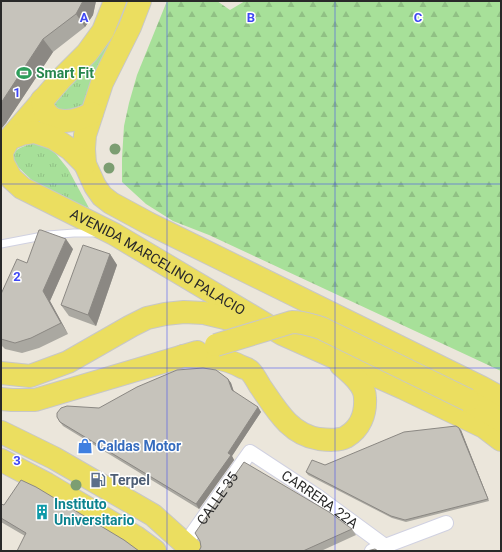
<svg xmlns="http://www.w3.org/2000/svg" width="502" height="552" font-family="Roboto,sans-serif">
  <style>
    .grass { fill: url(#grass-tufts) }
    .forest { fill: url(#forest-firs) }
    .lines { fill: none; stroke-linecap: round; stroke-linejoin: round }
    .service-casing { stroke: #d0d1e1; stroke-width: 9 }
    .minor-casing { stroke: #d0d1e1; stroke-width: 16 }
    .primary-casing { stroke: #c7c7c7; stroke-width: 24 }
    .service { stroke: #fff; stroke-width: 7 }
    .minor { stroke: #fff; stroke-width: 14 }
    .primary { stroke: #ebde60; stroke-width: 22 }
    .primary-bridge-casing { stroke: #c7c7c7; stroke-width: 24; stroke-linecap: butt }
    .primary-bridge { stroke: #ebde60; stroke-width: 22 }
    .tree { fill: #7c9e72 }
    .wall { fill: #aaa8a1 }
    .shaded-wall { fill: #8b8883 }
    .building { fill: #c6c3bb; stroke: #8b8883 }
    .grid { fill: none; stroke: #4048f3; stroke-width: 1; stroke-opacity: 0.55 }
    .labels { text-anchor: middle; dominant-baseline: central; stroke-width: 3; stroke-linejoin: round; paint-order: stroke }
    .leisure-label { font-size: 14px; font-weight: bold; fill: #27864d; stroke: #fff; text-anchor: start }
    .street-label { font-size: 14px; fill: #292929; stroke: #fff }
    .shop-label { font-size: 14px; font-weight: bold; fill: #366cbe; stroke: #fff; text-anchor: start }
    .service-label { font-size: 14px; font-weight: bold; fill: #4e5e75; stroke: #fff; text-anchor: start }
    .culture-label { font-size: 14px; font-weight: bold; fill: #0d838f; stroke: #fff; text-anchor: start }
    .grid-label { font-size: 13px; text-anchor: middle; font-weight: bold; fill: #4048f3; stroke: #fff; stroke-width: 3; stroke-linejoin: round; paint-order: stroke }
  </style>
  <defs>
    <pattern id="grass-tufts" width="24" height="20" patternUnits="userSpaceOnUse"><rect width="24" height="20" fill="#a7e099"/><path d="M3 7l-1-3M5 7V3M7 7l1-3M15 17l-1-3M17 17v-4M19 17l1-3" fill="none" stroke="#90c084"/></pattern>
    <pattern id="forest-firs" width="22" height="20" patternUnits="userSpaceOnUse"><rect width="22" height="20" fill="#a7e099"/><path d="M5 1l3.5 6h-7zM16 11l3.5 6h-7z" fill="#90c084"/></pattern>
  </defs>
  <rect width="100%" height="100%" fill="#ebe6db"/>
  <g class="grass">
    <path d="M123,4L107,54L80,113L50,110L65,91Z"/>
    <path d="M34,142L48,144L68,169L89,208L43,191L14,163L12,153L20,148Z"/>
  </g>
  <path class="forest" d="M167,1H217L230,10L245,1H501V371L209,235L173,221L146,204L122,182V158L124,126L129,103L137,75Z"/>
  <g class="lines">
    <g class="service-casing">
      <path id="service" d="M1,244L48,235L74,233H96"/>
    </g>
    <g class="minor-casing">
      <g id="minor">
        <path id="s1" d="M185,544L250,452L317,496L385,546L386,551"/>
        <path d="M372,551L446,523"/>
      </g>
    </g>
    <g class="primary-casing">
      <g id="primary">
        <path id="s2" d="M115,1L103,31L87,53L61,79L9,139L2,152L3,163L11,178L22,188L114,234L282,334L403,388L461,416L484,427L501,440"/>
        <path d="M140,1L130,27L102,83L85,135L84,149L85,164L95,186L102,196L111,203L148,223L481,387L501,398"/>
        <path d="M42,100C45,128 74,123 92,113"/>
        <path d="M9,139L22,134L35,132L53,138L70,149L85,164"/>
        <path d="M183,356C203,356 224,357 242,367C245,368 248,369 250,371C254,375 257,381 260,386C276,409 289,434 319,439C328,440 338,441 346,437C360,429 366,414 365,398C365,384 350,373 341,365"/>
        <path d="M1,373L30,376L68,362L131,326L147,318L165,314L184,312L204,313L225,318L257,328"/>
        <path d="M1,399L12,400H35L197,352"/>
        <path d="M468,400L501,420"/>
        <path d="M1,432L54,458L153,515L193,551"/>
        <path d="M1,460L47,484L136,537L155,551"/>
      </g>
    </g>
    <use href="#service" class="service"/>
    <use href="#minor" class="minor"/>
    <use href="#primary" class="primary"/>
    <g class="primary-bridge-casing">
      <path id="primary-bridge" d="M216,345L292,322C303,322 311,325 321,328L468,400"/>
    </g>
    <use href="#primary-bridge" class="primary-bridge"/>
  </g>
  <g class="tree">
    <circle cx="115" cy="149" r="5.5"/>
    <circle cx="109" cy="168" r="5.5"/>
    <circle cx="76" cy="485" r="5.5"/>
  </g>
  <g class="wall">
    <path d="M1,1H96L93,15L85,27L53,52L6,123L1,129Z"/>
    <path d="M73,249L50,301L68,334L39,348L22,353L5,349L1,345V294L27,263Z"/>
    <path d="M110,254L117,265L96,326L69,316L61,305Z"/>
    <path d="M228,379L231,383L234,392L258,407L261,412L232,456L234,460L199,509L63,426L60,422L99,408Z"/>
    <path d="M461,430L489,501L406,522L392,518L308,475L306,472L325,465Z"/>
    <path d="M1,504L4,505L139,551L25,536L1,522Z"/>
    <path d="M352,529L356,535L321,551H199L201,547Z"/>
  </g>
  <g class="shaded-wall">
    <path d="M83,1H96L93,15L85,27L76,14Z"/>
    <path d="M43,39L53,52L6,123L1,129V103Z"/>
    <path d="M66,239L73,249L50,301L68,334L61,323L43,291Z"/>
    <path d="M110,254L117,265L96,326L88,315Z"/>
    <path d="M228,379L231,383L235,395L232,390Z"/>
    <path d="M258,407L261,412L232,456L234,460L199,509L196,504L228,453Z"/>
    <path d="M459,428L461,430L489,501L488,499Z"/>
  </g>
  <g class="building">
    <path d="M1,1H83L76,14L43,39L1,103Z"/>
    <path d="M39,230H41L66,239L43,291L61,323L31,338L15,343L1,339V294L17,259L27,263Z"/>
    <path d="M83,245L110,254L88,315L61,305Z"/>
    <path d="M203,368L216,370L228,379L232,390L258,407L228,453L231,455L196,504L60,422L57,417V413L61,408L67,406L99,408L137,387L177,370Z"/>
    <path d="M456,426L459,428L488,499L405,520L391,516L306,472L312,460L325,465L404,432Z"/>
    <path d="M244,462L329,512L352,529L303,551H199L201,547L200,541L195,533Z"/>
    <path d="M21,480L36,487L124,540L139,551H17L26,533L1,518V504L4,505Z"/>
    <path d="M375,549L378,551H367Z"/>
  </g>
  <path class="grid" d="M167,1V551M335,1V551M1,184H501M1,368H501"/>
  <defs>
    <g id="stadium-bare" transform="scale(1.2)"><path d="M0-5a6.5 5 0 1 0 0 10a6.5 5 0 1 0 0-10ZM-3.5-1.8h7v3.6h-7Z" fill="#2e9e5b" stroke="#fff" stroke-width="2.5" paint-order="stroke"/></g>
    <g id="shop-bare" transform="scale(1.2)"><path d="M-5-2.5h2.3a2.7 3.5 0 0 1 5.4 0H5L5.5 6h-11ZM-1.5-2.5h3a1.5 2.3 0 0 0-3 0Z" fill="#3f7fe0" stroke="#fff" stroke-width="2.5" paint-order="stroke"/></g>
    <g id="fuel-bare" transform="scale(1.2)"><path d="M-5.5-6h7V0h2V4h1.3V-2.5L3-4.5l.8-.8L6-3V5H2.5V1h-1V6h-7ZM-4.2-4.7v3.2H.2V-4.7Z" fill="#5c6f8a" stroke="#fff" stroke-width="2.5" paint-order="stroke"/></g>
    <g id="building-bare" transform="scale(1.2)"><path d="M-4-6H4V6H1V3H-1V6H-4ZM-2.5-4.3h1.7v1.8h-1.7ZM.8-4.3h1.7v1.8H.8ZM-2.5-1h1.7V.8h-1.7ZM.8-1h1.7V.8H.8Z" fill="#0f9aa8" stroke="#fff" stroke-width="2.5" paint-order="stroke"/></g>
  </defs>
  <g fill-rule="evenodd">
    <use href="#stadium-bare" x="24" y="73"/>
    <use href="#shop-bare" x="85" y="446"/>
    <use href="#fuel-bare" x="98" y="480"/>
    <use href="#building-bare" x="42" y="512"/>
  </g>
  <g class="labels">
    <g class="leisure-label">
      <text x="36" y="73">Smart Fit</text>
    </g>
    <g class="street-label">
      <text stroke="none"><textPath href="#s2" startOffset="388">AVENIDA MARCELINO PALACIO</textPath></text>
      <text stroke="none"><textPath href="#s1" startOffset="56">CALLE 35</textPath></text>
      <text stroke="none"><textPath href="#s1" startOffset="197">CARRERA 22A</textPath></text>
    </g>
    <g class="shop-label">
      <text x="97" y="446">Caldas Motor</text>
    </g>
    <g class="service-label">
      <text x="110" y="480">Terpel</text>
    </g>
    <g class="culture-label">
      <text x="54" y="504">Instituto<tspan x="54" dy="16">Universitario</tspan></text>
    </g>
  </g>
  <g class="grid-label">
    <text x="84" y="22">A</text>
    <text x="251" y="22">B</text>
    <text x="418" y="22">C</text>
    <text x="17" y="97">1</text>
    <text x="17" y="281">2</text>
    <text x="17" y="465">3</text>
  </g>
  <rect width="502" height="552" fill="none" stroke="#292929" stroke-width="4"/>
</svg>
